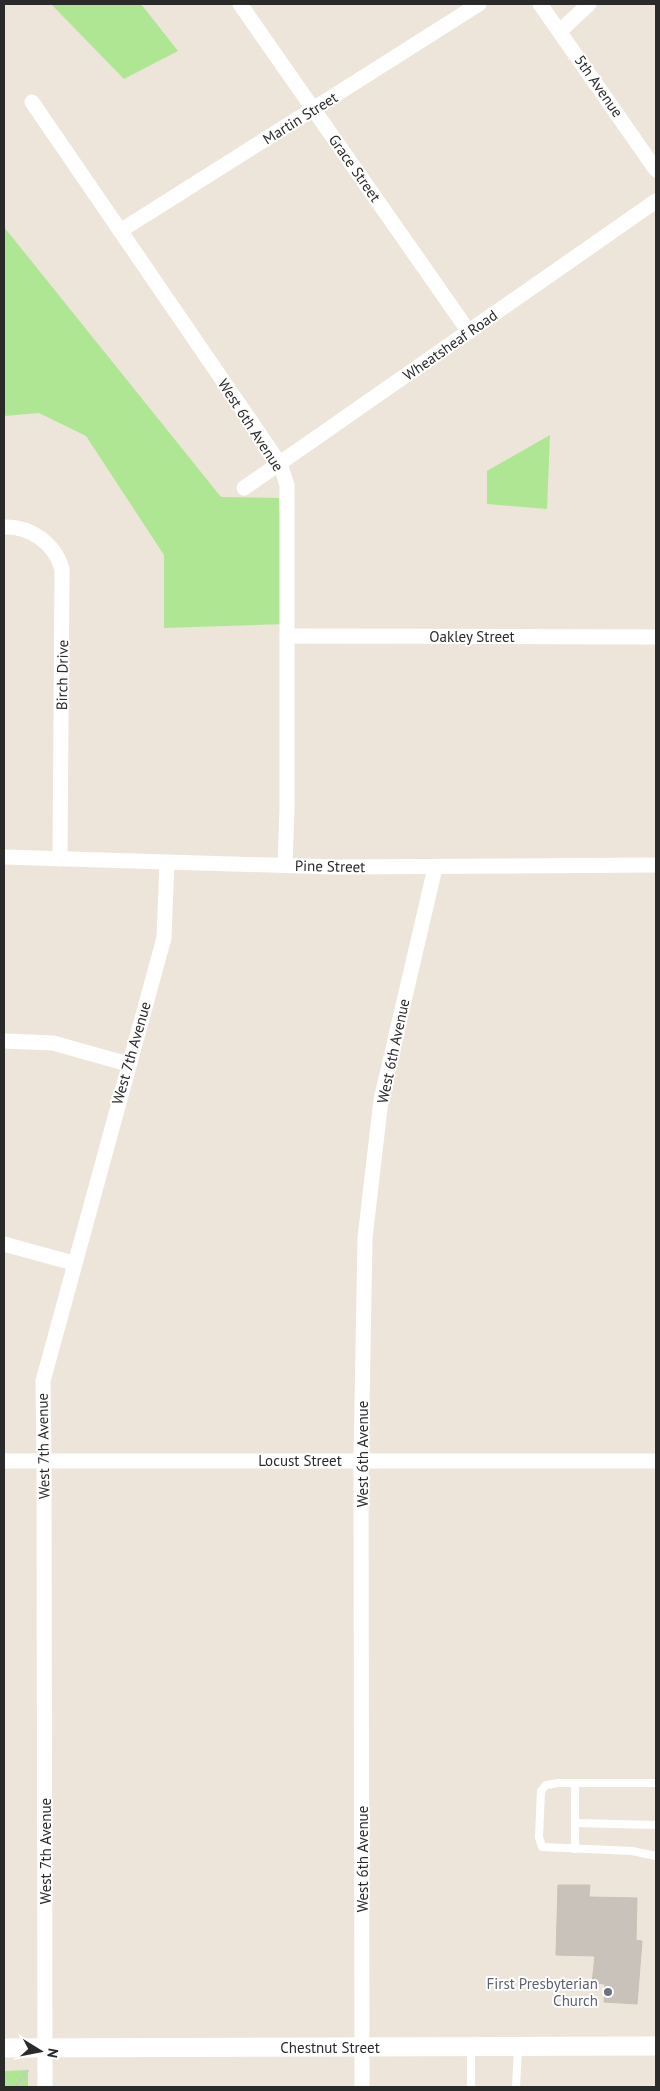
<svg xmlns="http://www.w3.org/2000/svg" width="660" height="2091" font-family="'PT Sans',sans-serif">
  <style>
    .green { fill: #afe694 }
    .building { fill: #c8c2ba; stroke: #c8c1b4 }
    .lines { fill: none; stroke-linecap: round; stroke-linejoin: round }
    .path { stroke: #c8c8c8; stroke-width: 2.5; stroke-dasharray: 4 2.5; stroke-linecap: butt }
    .service { stroke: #fff; stroke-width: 8 }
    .minor { stroke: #fff; stroke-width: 15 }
    .tertiary { stroke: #fff; stroke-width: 19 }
    .worship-dot { fill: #6b7280; stroke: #fff; stroke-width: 2 }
    .labels { text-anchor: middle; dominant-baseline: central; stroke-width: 4; stroke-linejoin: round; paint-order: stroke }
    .street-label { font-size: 15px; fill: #2a2a2a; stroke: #fff }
    .worship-label { font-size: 15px; fill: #5b616d; stroke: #fff; text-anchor: end }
  </style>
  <rect width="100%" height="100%" fill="#ede5da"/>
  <g class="green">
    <path d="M51,4H141L178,51L124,79Z"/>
    <path d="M4,227L221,497L279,498L286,624L164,628V555L86,436L39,413L4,416Z"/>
    <path d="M550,435L547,509L487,504V471Z"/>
    <path d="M28,2070V2087H4V2071Z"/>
  </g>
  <path class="building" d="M558,1885H590L589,1897L637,1898L636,1940L642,1941L637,2004L604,2002L605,1984L592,1983L595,1956L556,1955Z"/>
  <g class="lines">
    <path class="path" d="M15,2087L28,2070"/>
    <g class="service">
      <path d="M656,1783H558L546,1785L541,1791L539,1837L542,1847L632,1851L656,1856"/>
      <path d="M575,1823L656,1825"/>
      <path d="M575,1849V1783"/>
      <path d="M471,2047V2087"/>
      <path d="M516,2087L518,2047"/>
    </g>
    <g class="minor">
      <path d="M240,4L469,332"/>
      <path d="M540,4L656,170"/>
      <path d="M560,31L589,4"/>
      <path d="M32,102L280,464L287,485V808L285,865"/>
      <path d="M120,231L479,4"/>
      <path d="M244,488L656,201"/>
      <path d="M4,527C31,526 55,544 62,569L60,859"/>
      <path d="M287,636L656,637"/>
      <path d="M4,857L334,867L656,865"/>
      <path d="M4,1041L53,1043L128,1064"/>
      <path d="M4,1244L73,1263"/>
      <path d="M4,1461H656"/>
      <path d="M45,2087L44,1461L43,1381L164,938L167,862"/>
      <path d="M362,2087L361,1460L365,1238L381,1100L435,868"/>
    </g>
    <path class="tertiary" d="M4,2048L656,2046"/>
  </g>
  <circle class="worship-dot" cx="608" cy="1992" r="5"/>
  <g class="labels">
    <g class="street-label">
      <text transform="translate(599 86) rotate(55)">5th Avenue</text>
      <text transform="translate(300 118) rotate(-32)">Martin Street</text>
      <text transform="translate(355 168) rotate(55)">Grace Street</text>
      <text transform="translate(450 345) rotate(-35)">Wheatsheaf Road</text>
      <text transform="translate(251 425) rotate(57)">West 6th Avenue</text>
      <text x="472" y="636">Oakley Street</text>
      <text transform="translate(62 675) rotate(-89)">Birch Drive</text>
      <text transform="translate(330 866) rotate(1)">Pine Street</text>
      <text transform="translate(393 1051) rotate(-78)">West 6th Avenue</text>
      <text transform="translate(131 1053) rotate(-74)">West 7th Avenue</text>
      <text transform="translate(43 1446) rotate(-91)">West 7th Avenue</text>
      <text transform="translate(362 1454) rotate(-90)">West 6th Avenue</text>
      <text x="300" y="1460">Locust Street</text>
      <text transform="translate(45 1851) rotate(-90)">West 7th Avenue</text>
      <text transform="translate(362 1859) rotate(-90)">West 6th Avenue</text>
      <text x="330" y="2047">Chestnut Street</text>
    </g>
    <g class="worship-label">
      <text x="598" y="1983">First Presbyterian<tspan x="598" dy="17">Church</tspan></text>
    </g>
  </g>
  <rect width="660" height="2091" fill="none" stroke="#2a2a2a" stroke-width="10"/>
  <g transform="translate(40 2051) rotate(100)" stroke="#ffffff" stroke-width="4" paint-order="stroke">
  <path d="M0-4L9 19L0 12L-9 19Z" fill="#2a2a2a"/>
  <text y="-8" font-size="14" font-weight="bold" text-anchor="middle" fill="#2a2a2a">N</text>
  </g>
</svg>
